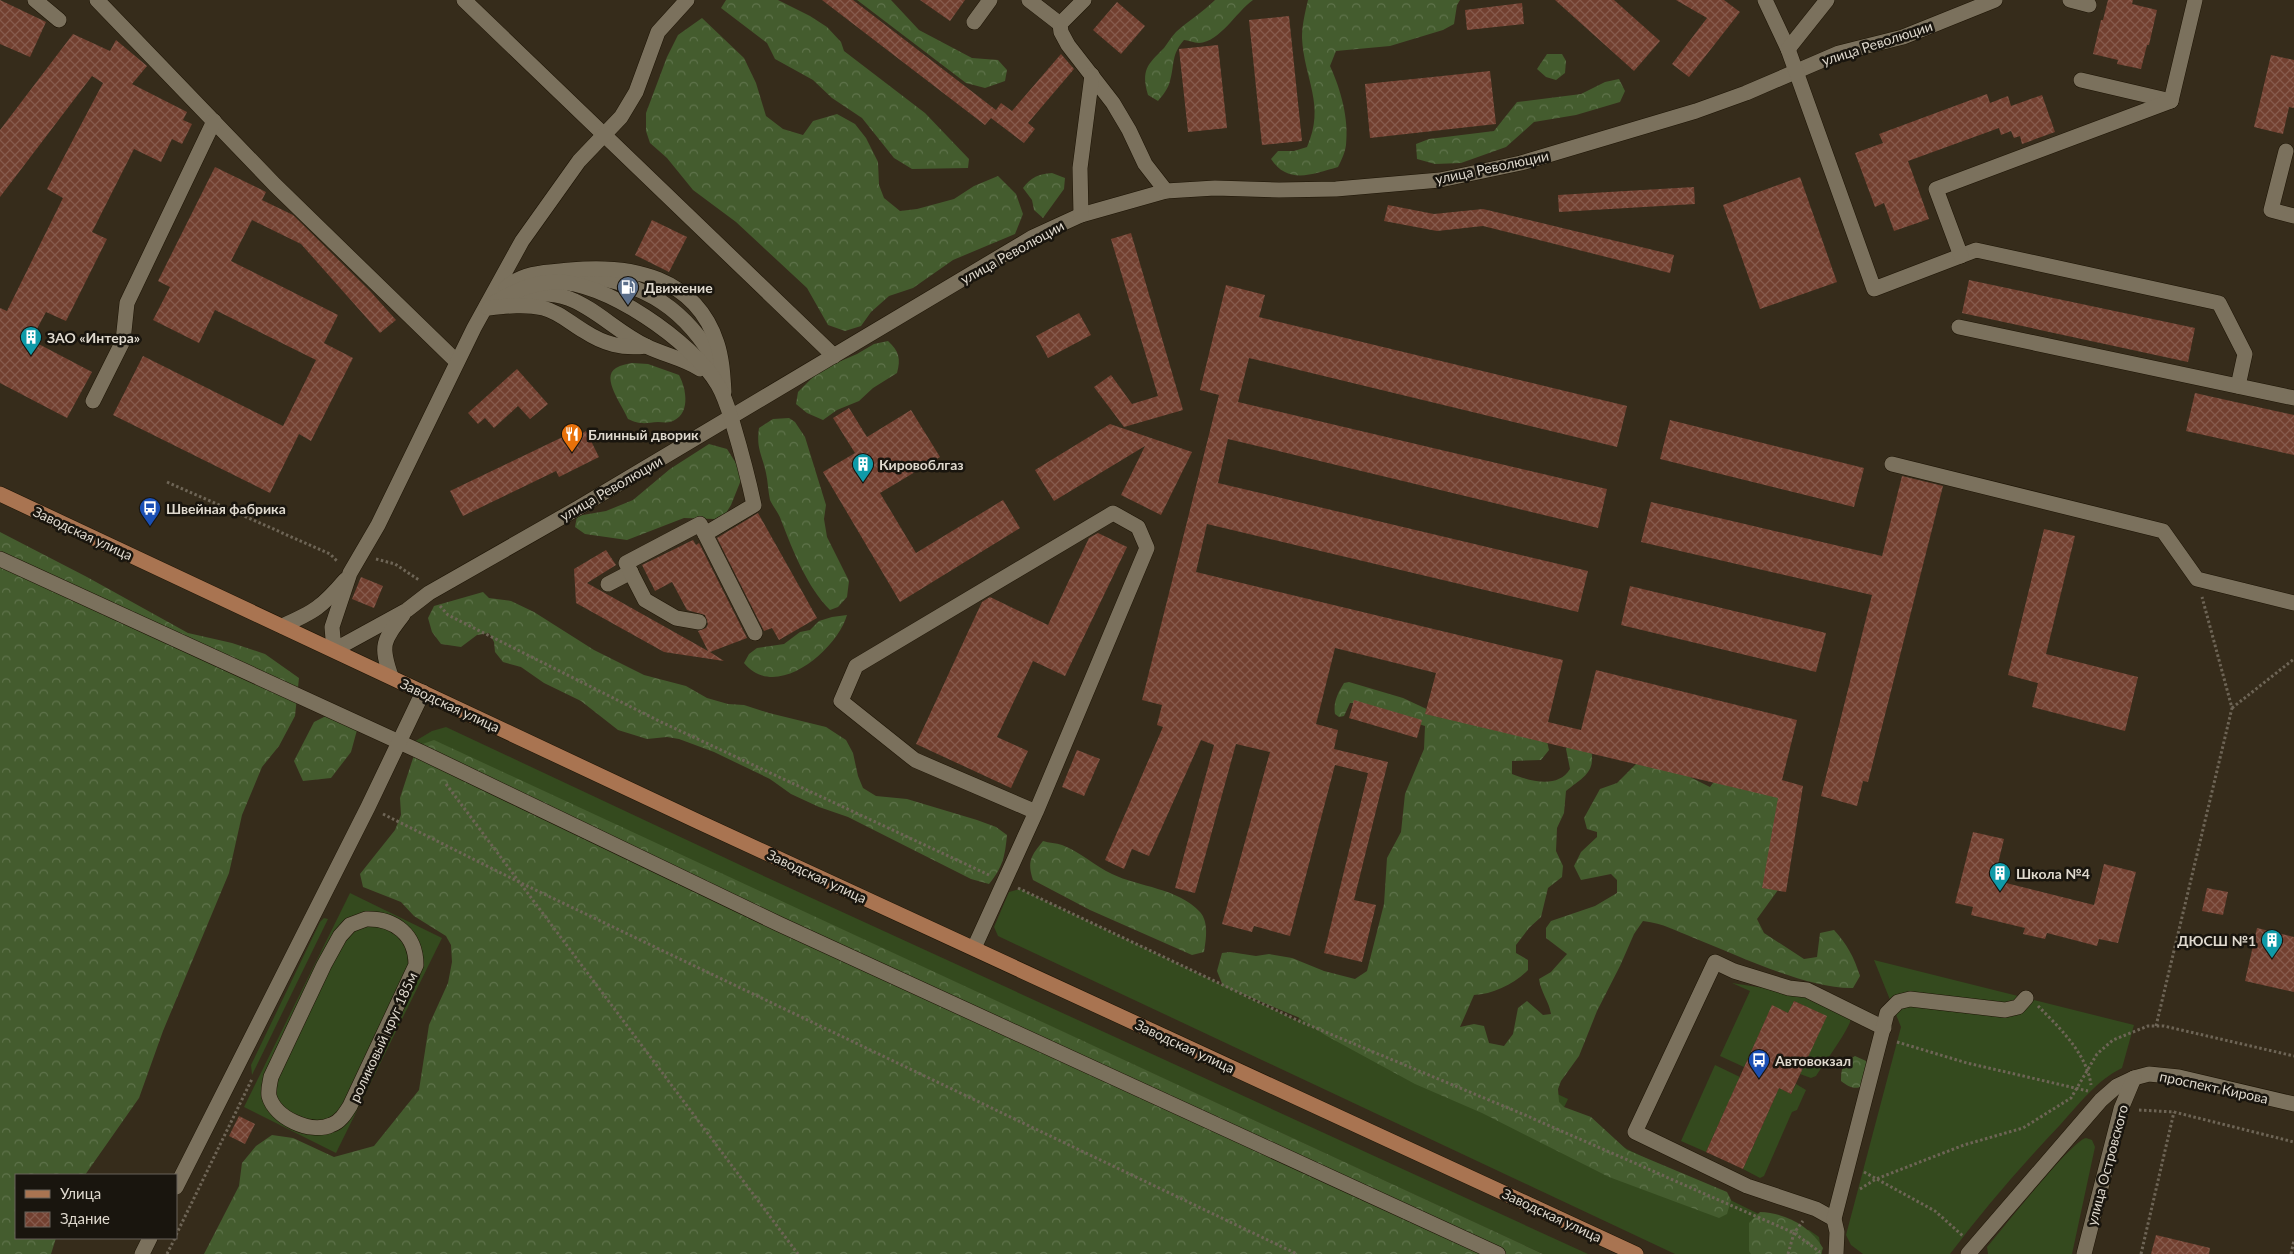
<svg xmlns="http://www.w3.org/2000/svg" width="2294" height="1254" font-family="Lato,sans-serif">
  <style>
    .grass { fill: #344a1e }
    .forest { fill: url(#forest-crowns) }
    .building { fill: url(#building-cross-hatch) }
    .lines { fill: none; stroke-linecap: round; stroke-linejoin: round }
    .minor-casing { stroke: #1d1405; stroke-width: 16 }
    .major-casing { stroke: #1d1405; stroke-width: 16 }
    .path { stroke: #6e6556; stroke-width: 3; stroke-dasharray: 2.5 2.5; stroke-linecap: butt }
    .minor { stroke: #7b715d; stroke-width: 15 }
    .major { stroke: #a97451; stroke-width: 15 }
    .labels { text-anchor: middle; dominant-baseline: central; stroke-width: 5; stroke-linejoin: round; paint-order: stroke }
    .street-label { font-size: 14px; fill: #dfd9ce; stroke: #19150e }
    .poi-label { font-size: 14px; font-weight: bold; fill: #dfd9ce; stroke: #19150e; text-anchor: start }
  </style>
  <defs>
    <pattern id="forest-crowns" width="20" height="18" patternUnits="userSpaceOnUse" patternTransform="scale(1.25)"><rect width="20" height="18" fill="#445c2e"/><path d="M2 6a3 3 0 1 1 6 0M12 15a3 3 0 1 1 6 0" fill="none" stroke="#5f734b"/></pattern>
    <pattern id="building-cross-hatch" width="8" height="8" patternUnits="userSpaceOnUse" patternTransform="scale(1.25)"><rect width="8" height="8" fill="#724030"/><path d="M0 0l8 8M0 8l8-8" fill="none" stroke="#865b4d"/></pattern>
  </defs>
  <rect width="100%" height="100%" fill="#362c1b"/>
  <g class="grass">
    <path d="M446,727L753,871L1588,1254H1543L810,915L412,743L432,731Z"/>
    <path d="M1020,889L1298,1021L1308,993H1341L1568,1099L1560,1116L1791,1230H1809L1819,1237L1822,1254H1675L998,936L994,927L1009,892Z"/>
    <path d="M350,893L442,938L336,1153L244,1107Z"/>
    <path d="M324,918L328,919L252,1075L251,1065L320,922Z"/>
    <path d="M1874,960L2134,1025L2122,1068C2097,1080 2079,1104 2060,1125C2021,1166 1984,1209 1950,1254H1863L1851,1245L1846,1235L1901,1027Z"/>
    <path d="M1732,983L1802,994L1851,1018C1851,1027 1823,1065 1816,1076L1811,1078L1800,1074L1826,1016L1794,1001L1788,1013L1772,1006L1744,1067L1720,1056L1750,991Z"/>
    <path d="M1715,1065L1740,1077L1706,1152L1681,1141Z"/>
    <path d="M1796,1084L1806,1090L1797,1110L1792,1112L1764,1176L1760,1178L1743,1169L1779,1088L1791,1094Z"/>
    <path d="M2086,1138L2092,1140L2095,1147L2072,1254H1988L1987,1247C2002,1230 2072,1140 2086,1138Z"/>
  </g>
  <g class="forest">
    <path d="M726,0H778L810,16L827,27L841,42L844,51L925,113L969,159L968,168L912,169L894,158L862,118L832,98L813,80L775,59L767,43L721,8Z"/>
    <path d="M857,0H891L919,30L972,58L998,60L1007,70L1005,81L985,88L966,83Z"/>
    <path d="M1215,0H1253C1236,12 1220,42 1199,43C1194,43 1188,40 1184,40C1171,55 1175,63 1170,81C1168,89 1163,95 1158,101L1148,95C1141,70 1147,65 1164,48C1168,43 1171,37 1176,32C1188,21 1203,12 1215,0Z"/>
    <path d="M1308,0H1460L1457,5L1454,24L1443,30L1390,46L1336,51L1330,66C1341,90 1349,119 1346,145C1345,153 1341,161 1338,167C1313,174 1288,185 1271,159L1278,151H1294L1307,147C1326,105 1304,79 1302,38C1302,25 1305,13 1308,0Z"/>
    <path d="M702,18L744,58L756,83L766,116L783,129L803,135L813,121L837,114L855,124L866,138L878,162L879,185L884,198L900,211L917,209L954,199L974,186L998,176L1016,194L1023,214L1015,234L953,260L913,288L889,296L871,312L861,326L845,331L828,325L807,288L736,222L693,190L667,158L650,143L646,131V113L667,57L678,35Z"/>
    <path d="M1547,54H1562L1566,61L1565,73L1556,80L1546,77L1537,69Z"/>
    <path d="M1619,79L1625,91L1620,102L1576,115L1534,122L1506,147L1461,163L1435,164L1417,159L1416,144L1429,139L1494,131L1517,102L1581,94L1605,82Z"/>
    <path d="M1052,173L1065,178L1064,189L1043,218L1034,210L1032,200L1023,188C1031,177 1039,174 1052,173Z"/>
    <path d="M888,341C899,351 901,359 897,373L873,388L859,401L837,410L823,420L807,413L796,404L798,392L820,370L857,354L874,344Z"/>
    <path d="M632,363L648,364L679,375C687,390 691,416 670,422C666,423 662,422 658,422C646,423 640,425 628,419C623,406 600,377 616,368C621,365 627,364 632,363Z"/>
    <path d="M789,418L795,422L805,437L826,505L824,519L827,537L849,581L847,597L838,607L830,610C807,587 793,551 781,520C779,513 773,507 770,500C768,491 768,482 766,473C762,454 756,449 759,428L773,419Z"/>
    <path d="M709,444L727,449L739,468L741,480L731,505L726,513L715,519L684,518L627,540L585,534L575,527L577,516L606,511L633,500L670,469Z"/>
    <path d="M0,532L87,577L188,633L232,643L265,654L299,678L295,716L279,746L262,767L242,815L229,873L163,1031L139,1098L85,1175H16V1238H56L51,1254H0Z"/>
    <path d="M483,592L489,598L511,601L534,612L594,650L644,675L686,686L707,698L728,704L744,705L769,713L826,727L846,740L853,753L858,776L863,788L876,796L907,799L977,820L996,827L1007,835C1005,856 1003,867 989,884L971,879L848,817L819,807L791,794L770,779L714,752L679,739L667,737L647,739L618,730L581,701L544,683L521,667L503,662L495,652L494,642L489,633L477,635L461,647L441,644L432,632L428,618L434,606Z"/>
    <path d="M847,615C837,650 776,702 744,663L749,654L757,648L784,644L800,632L810,630L819,621L832,617Z"/>
    <path d="M1349,682L1403,698L1433,712L1546,737L1549,750L1541,760L1512,761V774C1530,781 1558,789 1570,769L1566,749L1571,738L1591,749C1596,773 1583,777 1566,791L1564,813L1557,828L1556,851L1563,866L1562,877L1548,888L1541,917L1529,928L1516,945V953L1528,960V970C1514,984 1493,994 1474,995L1460,1027L1474,1024L1484,1026L1489,1043L1504,1046L1513,1034L1518,1008L1527,1001L1543,1015L1551,1014C1549,1001 1541,993 1539,979L1551,972L1567,954L1546,938V928L1551,921L1595,906L1617,893V880L1611,874L1581,880L1574,866L1581,852L1597,837V832L1587,829L1584,818L1600,789L1617,783L1640,760L1681,769L1692,778L1710,787L1719,775L1789,792L1778,890L1757,919L1764,933L1804,959L1817,957L1820,933L1834,930C1847,944 1854,957 1860,976L1853,988C1807,989 1737,955 1694,938C1674,930 1665,924 1643,921L1634,934L1620,966L1597,1011L1579,1056L1561,1081L1558,1089L1559,1102L1564,1107L1591,1117L1627,1150L1727,1192L1731,1200L1727,1214L1719,1218L1609,1177L1482,1113L1415,1084L1325,1035L1300,1018L1223,986L1217,971L1222,953L1230,952L1256,956L1269,954L1292,958L1324,971L1355,979L1367,971L1384,904L1387,858L1401,832L1405,794L1424,749L1425,726L1354,703H1350L1344,716L1339,717L1335,714C1333,702 1338,693 1344,683Z"/>
    <path d="M328,715L357,730L351,752L331,778L303,781L294,761L314,722Z"/>
    <path d="M434,740L1543,1254H204L239,1186L242,1163L256,1146L272,1135L293,1138L334,1157L374,1146L419,1090L429,1025L448,983L452,962L451,945L446,936L414,916L401,902L363,887L360,874L395,830L401,815L400,798L417,746Z"/>
    <path d="M1043,841C1049,843 1056,843 1062,845C1079,851 1095,866 1112,874C1139,887 1178,888 1200,912C1209,922 1206,940 1204,952L1192,955L1090,910L1033,880C1027,861 1031,856 1043,841Z"/>
    <path d="M1855,1056L1866,1061L1868,1068L1863,1086C1854,1090 1849,1087 1841,1081C1841,1067 1843,1063 1855,1056Z"/>
    <path d="M1760,1212C1786,1213 1810,1226 1823,1248L1821,1254H1751L1749,1251V1223Z"/>
  </g>
  <g class="building">
    <path d="M0,0L46,22L30,57L0,44Z"/>
    <path d="M822,0H853L996,110L1001,103L1012,111L1061,54L1074,69L1028,123L1035,129L1024,143L991,118L985,125Z"/>
    <path d="M920,0H965L950,21Z"/>
    <path d="M1555,0H1614L1660,41L1634,71Z"/>
    <path d="M1676,0H1724L1740,12L1689,77L1672,64L1707,18Z"/>
    <path d="M2108,0H2133L2132,4L2157,10L2149,45H2147L2141,69L2117,64L2118,60L2093,54L2101,20H2103Z"/>
    <path d="M1117,2L1145,26L1121,54L1093,30Z"/>
    <path d="M1522,3L1524,24L1467,30L1465,10Z"/>
    <path d="M1289,16L1302,141L1262,145L1249,20Z"/>
    <path d="M73,34L110,51L116,40L147,66L132,84L187,112L183,120L192,124L182,144L172,139L161,162L134,149L92,232L107,239L66,321L46,312L31,340L92,372L67,418L0,383V308L7,311L63,198L47,189L103,83L92,76L0,197V130Z"/>
    <path d="M1218,45L1227,128L1188,132L1179,49Z"/>
    <path d="M2271,55L2294,60V108L2289,107L2283,134L2254,127Z"/>
    <path d="M1490,71L1496,124L1370,138L1365,84Z"/>
    <path d="M1987,94L1990,103L2008,96L2011,106L2042,95L2055,132L2022,144L2020,136L2014,138L2011,131L2001,135L1999,128L1908,161L1929,219L1894,231L1884,203L1875,207L1855,153L1883,143L1879,134Z"/>
    <path d="M215,167L266,192L262,200L293,215L370,291L396,320L380,333L301,244L252,220L231,261L338,315L324,343L353,358L311,441L299,434L270,493L113,415L143,356L283,426L316,360L215,310L199,343L153,320L170,287L158,281Z"/>
    <path d="M1800,177L1837,282L1760,309L1723,205Z"/>
    <path d="M1694,187L1695,204L1559,212L1558,195Z"/>
    <path d="M1388,205L1434,214L1483,209L1674,255L1670,273L1483,226L1437,231L1384,221Z"/>
    <path d="M652,220L687,237L669,272L635,255Z"/>
    <path d="M1131,233L1183,410L1124,427L1094,387L1111,375L1132,404L1158,396L1111,239Z"/>
    <path d="M1969,280L2195,328L2188,362L1962,313Z"/>
    <path d="M1226,285L1265,295L1259,317L1627,406L1617,447L1249,358L1238,402L1607,489L1598,528L1228,439L1218,483L1588,571L1578,612L1207,524L1196,572L1563,660L1548,722L1581,730L1596,670L1797,720L1782,780L1803,786L1786,892L1762,888L1778,798L1425,714L1436,673L1335,648L1316,724L1338,730L1334,749L1388,762L1354,900L1376,905L1362,962L1324,953L1368,773L1335,765L1290,936L1254,926L1252,932L1222,924L1270,752L1236,744L1195,893L1175,888L1214,745L1201,740L1149,856L1132,849L1124,869L1105,860L1163,727L1157,725L1162,705L1142,700L1219,395L1200,390Z"/>
    <path d="M1079,313L1091,335L1048,358L1036,336Z"/>
    <path d="M517,369L548,404L530,419L518,406L494,428L485,418L478,424L468,413Z"/>
    <path d="M2195,393L2294,415V455L2186,431Z"/>
    <path d="M849,408L867,437L911,410L940,457L880,493L916,553L1003,500L1020,528L900,602L823,472L855,453L833,418Z"/>
    <path d="M1670,420L1864,468L1854,507L1660,459Z"/>
    <path d="M1110,424L1192,452L1161,515L1121,495L1145,446L1054,501L1035,470Z"/>
    <path d="M586,431L599,457L559,477L556,471L463,516L450,491L573,432L576,437Z"/>
    <path d="M1902,476L1943,486L1868,782L1863,781L1857,806L1821,796L1872,595L1641,542L1651,502L1882,556Z"/>
    <path d="M758,513L817,618L779,640L772,628L764,631L717,538Z"/>
    <path d="M2044,529L2075,536L2046,654L2138,677L2125,731L2032,707L2038,683L2008,675Z"/>
    <path d="M1098,533L1127,547L1065,676L1033,661L997,737L1028,751L1011,788L916,744L982,602L990,597L1048,625L1089,538Z"/>
    <path d="M693,540L696,545L699,543L747,638L710,652L724,661L664,652L576,603L574,569L606,550L616,565L587,583L708,651L698,631L706,628L708,624L705,615L687,610L672,582L655,591L642,565Z"/>
    <path d="M361,577L383,586L374,608L352,599Z"/>
    <path d="M1630,586L1826,633L1816,672L1621,625Z"/>
    <path d="M1354,700L1422,720L1417,738L1349,718Z"/>
    <path d="M1077,750L1100,759L1084,796L1062,787Z"/>
    <path d="M1973,832L2004,839L1994,880L2094,905L2104,864L2136,872L2118,943L2099,939L2097,946L2047,933L2045,939L2023,934L2025,928L1971,915L1973,907L1955,903Z"/>
    <path d="M2207,888L2228,892L2223,915L2202,911Z"/>
    <path d="M2257,928L2294,937V992L2245,981Z"/>
    <path d="M1794,1001L1827,1016L1791,1094L1779,1088L1743,1169L1706,1152L1772,1005L1788,1013Z"/>
    <path d="M239,1116L255,1124L245,1144L229,1136Z"/>
    <path d="M2156,1235L2210,1248L2209,1254H2151Z"/>
  </g>
  <g class="lines">
    <g class="minor-casing">
      <g id="minor">
        <path d="M35,0L59,20"/>
        <path d="M97,0L275,185L457,362"/>
        <path d="M464,0L834,356"/>
        <path d="M687,0L658,32L636,92L621,117L579,161L522,241L474,328L378,525L350,573L332,627L334,650L407,610L429,593L578,508L1033,237L1081,215L1166,191L1215,188L1279,190L1336,189L1440,180L1521,163L1696,111L1746,93L1839,53L1903,37L1995,0"/>
        <path d="M1029,0L1060,24"/>
        <path d="M1084,0L1060,24L1061,32L1068,45L1113,103L1129,130L1145,164L1166,191"/>
        <path d="M1765,0L1788,49L1874,289L1976,250L2219,303L2245,354L2238,386"/>
        <path d="M2070,0L2089,5"/>
        <path d="M974,22L990,0"/>
        <path d="M1788,49L1827,0"/>
        <path d="M2081,80L2171,101"/>
        <path d="M2286,151L2271,210L2294,216"/>
        <path d="M1081,215L1080,168L1092,75"/>
        <path d="M1961,256L1936,189L2171,101L2195,0"/>
        <path d="M581,275C646,283 686,309 718,366"/>
        <path d="M506,288C523,272 548,272 570,270C632,264 695,277 717,343C722,358 723,375 724,392"/>
        <path d="M518,298C575,280 602,325 646,346C664,355 683,358 700,369"/>
        <path d="M486,307C508,295 528,283 553,282C603,279 693,342 718,385C725,397 729,411 733,424C741,451 748,477 754,505L705,534"/>
        <path d="M489,308C507,306 526,304 543,308C559,312 570,323 584,331C604,344 622,349 646,346"/>
        <path d="M1959,327L2294,398"/>
        <path d="M93,401L123,341L127,303L214,121"/>
        <path d="M1892,464L2163,531L2197,579L2294,603"/>
        <path d="M0,559L421,752L779,924L1498,1254"/>
        <path d="M608,584L631,572"/>
        <path d="M699,622L676,618L645,600L626,563L700,524L755,633"/>
        <path d="M282,626C314,612 322,607 345,580"/>
        <path d="M391,676C380,645 383,641 403,615"/>
        <path d="M366,919C395,918 416,935 416,965L350,1106C345,1114 340,1122 331,1125C310,1134 275,1118 269,1096C268,1089 270,1083 271,1077L324,965L340,936L350,925Z"/>
        <path d="M974,948L1036,812L1147,548L1138,527L1113,513L856,666L841,701L915,760L1036,812"/>
        <path d="M176,1187L368,807L423,692"/>
        <path d="M1834,1219L1816,1209L1747,1186L1635,1132L1715,962L1734,971L1789,988L1807,990L1884,1028"/>
        <path d="M142,1254L150,1238"/>
        <path d="M1836,1254L1837,1232L1834,1219L1887,1013L1898,1002L1910,999L2005,1010L2018,1007L2026,998"/>
        <path d="M1968,1254L2101,1100L2117,1086L2134,1078L2149,1074L2179,1077L2294,1104"/>
        <path d="M2084,1254L2121,1109L2134,1078"/>
      </g>
    </g>
    <g class="major-casing">
      <path id="major" d="M0,494L699,822L1636,1254"/>
    </g>
    <g class="path">
      <path d="M167,482L330,554L338,562"/>
      <path d="M376,559L395,564L419,580"/>
      <path d="M440,606L448,615L659,721L989,875"/>
      <path d="M2232,708L2294,659"/>
      <path d="M446,784L798,1254"/>
      <path d="M383,814L521,883L1297,1254"/>
      <path d="M1018,888L1299,1021L1525,1115L1794,1233L1820,1252"/>
      <path d="M2038,1006C2059,1027 2087,1054 2091,1085"/>
      <path d="M2156,1026L2232,708L2202,597"/>
      <path d="M1897,1042L1967,1063L2088,1091"/>
      <path d="M2139,1110L2174,1112L2294,1142"/>
      <path d="M1864,1172L1935,1211L1963,1236"/>
      <path d="M1860,1189L1876,1179L1964,1145L2023,1128L2071,1098L2097,1054L2113,1040L2148,1026H2164L2294,1056"/>
      <path d="M176,1235L252,1079"/>
      <path d="M167,1254L175,1238"/>
      <path d="M1788,1254L1794,1233L1803,1221"/>
      <path d="M2141,1254L2174,1112"/>
      <path d="M2291,1254L2294,1240"/>
    </g>
    <use href="#minor" class="minor"/>
    <use href="#major" class="major"/>
  </g>
  <defs>
    <g id="fuel-pin" transform="scale(1.125)"><path d="M0 17L-7.5 6A9.5 9.5 0 1 1 7.5 6Z" fill="#5c6f8a" stroke="#19150e"/><path d="M-5.5-6h7V0h2V4h1.3V-2.5L3-4.5l.8-.8L6-3V5H2.5V1h-1V6h-7ZM-4.2-4.7v3.2H.2V-4.7Z" fill="#fff"/></g>
    <g id="building-pin" transform="scale(1.125)"><path d="M0 17L-7.5 6A9.5 9.5 0 1 1 7.5 6Z" fill="#0f9aa8" stroke="#19150e"/><path d="M-4-6H4V6H1V3H-1V6H-4ZM-2.5-4.3h1.7v1.8h-1.7ZM.8-4.3h1.7v1.8H.8ZM-2.5-1h1.7V.8h-1.7ZM.8-1h1.7V.8H.8Z" fill="#fff"/></g>
    <g id="restaurant-pin" transform="scale(1.125)"><path d="M0 17L-7.5 6A9.5 9.5 0 1 1 7.5 6Z" fill="#e8710a" stroke="#19150e"/><path d="M-5-6h1v4h1v-4h1v4h1v-4h1v5L-1.5 .5V6h-2V.5L-5-1ZM5-6V6H3V1.5H1.5Q1.5-4 5-6Z" fill="#fff"/></g>
    <g id="bus-pin" transform="scale(1.125)"><path d="M0 17L-7.5 6A9.5 9.5 0 1 1 7.5 6Z" fill="#1a4fb4" stroke="#19150e"/><path d="M-5-6H5V4H4V6H2V4H-2V6H-4V4H-5ZM-3.5-4V0h7V-4ZM-3.5 1.2v1.5H-2V1.2ZM2 1.2v1.5H3.5V1.2Z" fill="#fff"/></g>
  </defs>
  <g fill-rule="evenodd">
    <use href="#fuel-pin" x="628" y="287"/>
    <use href="#building-pin" x="31" y="337"/>
    <use href="#restaurant-pin" x="572" y="434"/>
    <use href="#building-pin" x="863" y="464"/>
    <use href="#bus-pin" x="150" y="508"/>
    <use href="#building-pin" x="2000" y="873"/>
    <use href="#building-pin" x="2272" y="940"/>
    <use href="#bus-pin" x="1759" y="1060"/>
  </g>
  <g class="labels">
    <g class="street-label">
      <text transform="translate(1877 43) rotate(-18)">улица Революции</text>
      <text transform="translate(1492 167) rotate(-12)">улица Революции</text>
      <text transform="translate(1012 252) rotate(-29)">улица Революции</text>
      <text transform="translate(611 488) rotate(-30)">улица Революции</text>
      <text transform="translate(83 533) rotate(25)">Заводская улица</text>
      <text transform="translate(450 705) rotate(25)">Заводская улица</text>
      <text transform="translate(817 876) rotate(25)">Заводская улица</text>
      <text transform="translate(383 1037) rotate(-65)">роликовый круг 185м</text>
      <text transform="translate(1185 1046) rotate(25)">Заводская улица</text>
      <text transform="translate(2214 1087) rotate(12)">проспект Кирова</text>
      <text transform="translate(2107 1165) rotate(-75)">улица Островского</text>
      <text transform="translate(1552 1215) rotate(25)">Заводская улица</text>
    </g>
    <g class="poi-label">
      <text x="644" y="287">Движение</text>
      <text x="47" y="337">ЗАО «Интера»</text>
      <text x="588" y="434">Блинный дворик</text>
      <text x="879" y="464">Кировоблгаз</text>
      <text x="166" y="508">Швейная фабрика</text>
      <text x="2016" y="873">Школа №4</text>
      <text x="2256" y="940" text-anchor="end">ДЮСШ №1</text>
      <text x="1775" y="1060">Автовокзал</text>
    </g>
  </g>
  <rect x="15" y="1174" width="162" height="65" fill="#19150e" stroke="#68635b"/>
  <rect x="25" y="1190" width="25" height="8" fill="#a97451" stroke="#68635b"/>
  <text x="60" y="1199" font-size="15" fill="#dfd9ce">Улица</text>
  <rect x="25" y="1212" width="25" height="15" fill="url(#building-cross-hatch)" stroke="#68635b"/>
  <text x="60" y="1224" font-size="15" fill="#dfd9ce">Здание</text>
</svg>
